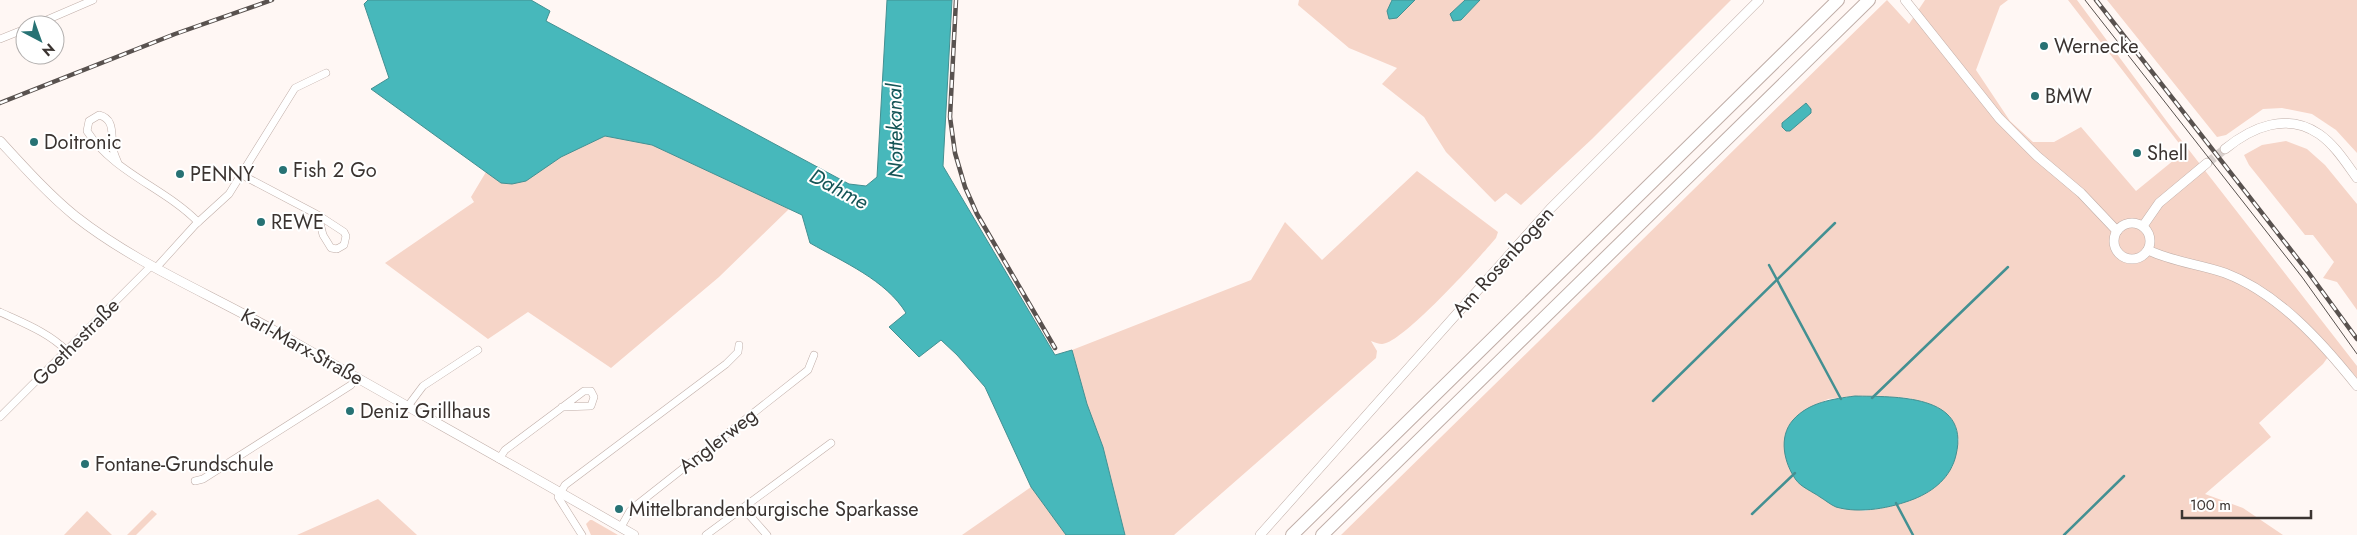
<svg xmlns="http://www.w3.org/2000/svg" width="2357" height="535" font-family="Jost,sans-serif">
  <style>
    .green { fill: #f6d5c8; fill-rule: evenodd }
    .water { fill: #47b8bb; stroke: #439092 }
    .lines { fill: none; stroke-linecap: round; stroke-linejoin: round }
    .stream { stroke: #439092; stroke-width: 2.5 }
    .secondary-tunnel { stroke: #d8d0cd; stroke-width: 9; stroke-dasharray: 9 4.5; stroke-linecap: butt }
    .street-casing { stroke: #c0aea8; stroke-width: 8 }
    .secondary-casing { stroke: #c0aea8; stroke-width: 10 }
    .highway-casing { stroke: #c0aea8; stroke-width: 14 }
    .street { stroke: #fff; stroke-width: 7 }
    .secondary { stroke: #fff; stroke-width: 9 }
    .highway { stroke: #fff; stroke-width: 12 }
    .tram { stroke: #59524f; stroke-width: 1 }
    .rail-casing { stroke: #59524f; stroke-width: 4.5 }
    .rail { stroke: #fff; stroke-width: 2.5; stroke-dasharray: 8; stroke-linecap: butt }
    .poi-dot { fill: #277274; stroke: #fff; stroke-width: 2 }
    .labels { text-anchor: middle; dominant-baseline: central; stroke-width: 4; stroke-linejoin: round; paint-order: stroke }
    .poi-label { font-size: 20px; fill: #3b3431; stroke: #fff; text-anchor: start }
    .street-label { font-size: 20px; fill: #3b3431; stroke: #fff }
    .water-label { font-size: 21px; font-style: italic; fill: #155557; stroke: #fff }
  </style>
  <rect width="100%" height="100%" fill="#fff7f4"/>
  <g class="green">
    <path d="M1299,0H1392L1390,2L1397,18L1415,0H1465L1450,14L1461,20L1480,0H1731L1592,139L1521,205L1506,193L1495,202L1446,152L1424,117L1382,84L1397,68L1349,48L1298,5Z"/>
    <path d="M1887,0L1909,24L1925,0H2008L2000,6L1976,70L2010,121L2033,142H2054L2081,127L2136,191L2185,151L2068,0H2077L2168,123L2357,366V378L2333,350L2323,364L2259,423L2271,437L2205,494L2243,508L2283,535H1341ZM1855,396L1910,398L1959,439L1953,466L1906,502L1865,511L1836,507L1796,481L1785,457L1807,409L1828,399Z"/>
    <path d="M2107,0H2357V153L2336,130L2312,114L2282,108L2263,109L2226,135L2217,137Z"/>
    <path d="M605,136L652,145L789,209L719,277L611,368L528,312L488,339L385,263L474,202L471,197L486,172C522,197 532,172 562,156C576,149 591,143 605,136Z"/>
    <path d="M2286,141L2307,149L2325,165L2357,204V310L2337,282L2323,278L2334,262L2313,235H2305L2249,165L2244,155L2262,145Z"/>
    <path d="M1417,171L1498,232L1496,238C1480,257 1402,344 1382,344C1379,344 1374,342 1371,341L1377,351L1376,358L1174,535H1125L1103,447L1087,404L1072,350L1251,280L1285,222L1322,260Z"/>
    <path d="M1031,487L1066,535H962Z"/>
    <path d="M378,499L417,535H297Z"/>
    <path d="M152,510L157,514L136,535H127Z"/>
    <path d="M87,511L112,535H64Z"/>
    <path d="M590,520H592L618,535H591L586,524Z"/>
  </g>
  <g class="water">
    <path d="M368,0H531L550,11L546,21L849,184L866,186L877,177L887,0H952L943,166L1055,355L1072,350L1087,404L1103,447L1125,535H1066L1031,487L985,387L957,355L941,340L919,357L889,327L906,313C886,280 843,262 810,243L802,215L652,145L605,136L561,157L526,181L512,184L501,183L371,89L389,78L364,4Z"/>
    <path d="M1392,0H1415L1397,18L1389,19L1387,11Z"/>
    <path d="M1465,0H1480L1461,20L1453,21L1450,14Z"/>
    <path d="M1806,103L1811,109V113L1790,131H1786L1782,127V123Z"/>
    <path d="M1855,396C1894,397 1971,393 1956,455C1951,477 1934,491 1914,499C1891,508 1860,514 1836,507C1831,505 1825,500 1820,497C1813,492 1801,487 1796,480C1784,463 1778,437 1793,420C1809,402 1833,399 1855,396Z"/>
  </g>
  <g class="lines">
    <g class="stream">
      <path d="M1769,265L1841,399"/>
      <path d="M1872,398L2008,267"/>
      <path d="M1653,401L1835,223"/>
      <path d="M1896,503L1913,535"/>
      <path d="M1752,514L1795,473"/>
      <path d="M2064,535L2124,476"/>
    </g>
    <path class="secondary-tunnel" d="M2207,163L2225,149"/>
    <g class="street-casing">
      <g id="street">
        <path d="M35,25L93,0"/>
        <path d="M0,39L25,29"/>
        <path d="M118,163C116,158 113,152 113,147C111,134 115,119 99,115L89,121L87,131C114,173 165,188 198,222"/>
        <path d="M242,175L318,215L323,235L331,248L337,249L344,245L346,236L344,232L318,215"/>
        <path d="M156,268L195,225L229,194L295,88L326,73"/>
        <path d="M0,312C23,323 48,332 67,351"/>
        <path d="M408,406L423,386L478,350"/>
        <path d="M0,417L151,266"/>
        <path d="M499,459L505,450L584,391H591L594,397L591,406L562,407"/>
        <path d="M195,481L203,479L351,385L356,378"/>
        <path d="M743,508L767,535"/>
        <path d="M621,527L630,511L638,504L808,370L814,355"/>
        <path d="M582,535L558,497L565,485L726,364L738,352L739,345"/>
        <path d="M706,535L831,443"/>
      </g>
    </g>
    <g class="secondary-casing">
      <g id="secondary">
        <path d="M1905,0L1999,118L2037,156L2081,193L2117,231"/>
        <path d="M0,141C24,167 48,194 75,216C136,264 208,293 275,331C395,400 515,466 634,535"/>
        <path d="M2225,149C2252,127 2287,112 2319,134C2335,145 2346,163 2357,178"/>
        <circle cx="2132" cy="241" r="18"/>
        <path d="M2143,226L2159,203L2207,163"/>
        <path d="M2148,250C2173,262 2199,264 2225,273C2278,293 2322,342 2357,386"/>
        <path d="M1260,535L1550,209L1759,0"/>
      </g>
    </g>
    <g class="highway-casing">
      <g id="highway">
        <path d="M1292,535L1838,0"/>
        <path d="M1322,535L1869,0"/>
      </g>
    </g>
    <use href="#street" class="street"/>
    <use href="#secondary" class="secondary"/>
    <use href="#highway" class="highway"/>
    <path class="tram" d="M2085,0L2302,277L2357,354"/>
    <g class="rail-casing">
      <g id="rail">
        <path d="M956,0L950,117L955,153L965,187L977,214L1055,348"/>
        <path d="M2096,0L2308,272L2357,339"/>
        <path d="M0,103L175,34L272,0"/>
      </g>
    </g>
    <use href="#rail" class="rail"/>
  </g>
  <g class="poi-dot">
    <circle cx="2044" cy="46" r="5"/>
    <circle cx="2035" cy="96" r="5"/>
    <circle cx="34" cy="142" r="5"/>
    <circle cx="2137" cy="153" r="5"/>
    <circle cx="283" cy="170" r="5"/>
    <circle cx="180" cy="174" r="5"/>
    <circle cx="261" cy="222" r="5"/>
    <circle cx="350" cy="411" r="5"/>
    <circle cx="85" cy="464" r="5"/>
    <circle cx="619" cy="509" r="5"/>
  </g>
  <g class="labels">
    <g class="poi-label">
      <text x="2054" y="46">Wernecke</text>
      <text x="2045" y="96">BMW</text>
      <text x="44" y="142">Doitronic</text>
      <text x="2147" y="153">Shell</text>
      <text x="293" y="170">Fish 2 Go</text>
      <text x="190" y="174">PENNY</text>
      <text x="271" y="222">REWE</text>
      <text x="360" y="411">Deniz Grillhaus</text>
      <text x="95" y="464">Fontane-Grundschule</text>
      <text x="629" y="509">Mittelbrandenburgische Sparkasse</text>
    </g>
    <g class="street-label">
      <text transform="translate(1503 262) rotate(-48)">Am Rosenbogen</text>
      <text transform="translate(76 342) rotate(-45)">Goethestraße</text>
      <text transform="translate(302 347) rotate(29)">Karl-Marx-Straße</text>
      <text transform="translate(718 441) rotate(-38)">Anglerweg</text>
    </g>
    <g class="water-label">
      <text transform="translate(895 131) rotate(-91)">Nottekanal</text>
      <text transform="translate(839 189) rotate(28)">Dahme</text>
    </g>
  </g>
  <g transform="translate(40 40) rotate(139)"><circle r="24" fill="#ffffff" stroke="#b1aead"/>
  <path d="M0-4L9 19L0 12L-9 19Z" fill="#277274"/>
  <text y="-8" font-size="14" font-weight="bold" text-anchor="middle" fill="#3b3431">N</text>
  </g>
  <path d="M2182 510v8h129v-8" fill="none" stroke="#3b3431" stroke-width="2.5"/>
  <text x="2190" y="510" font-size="15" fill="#3b3431" stroke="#ffffff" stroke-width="4" paint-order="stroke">100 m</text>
</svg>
